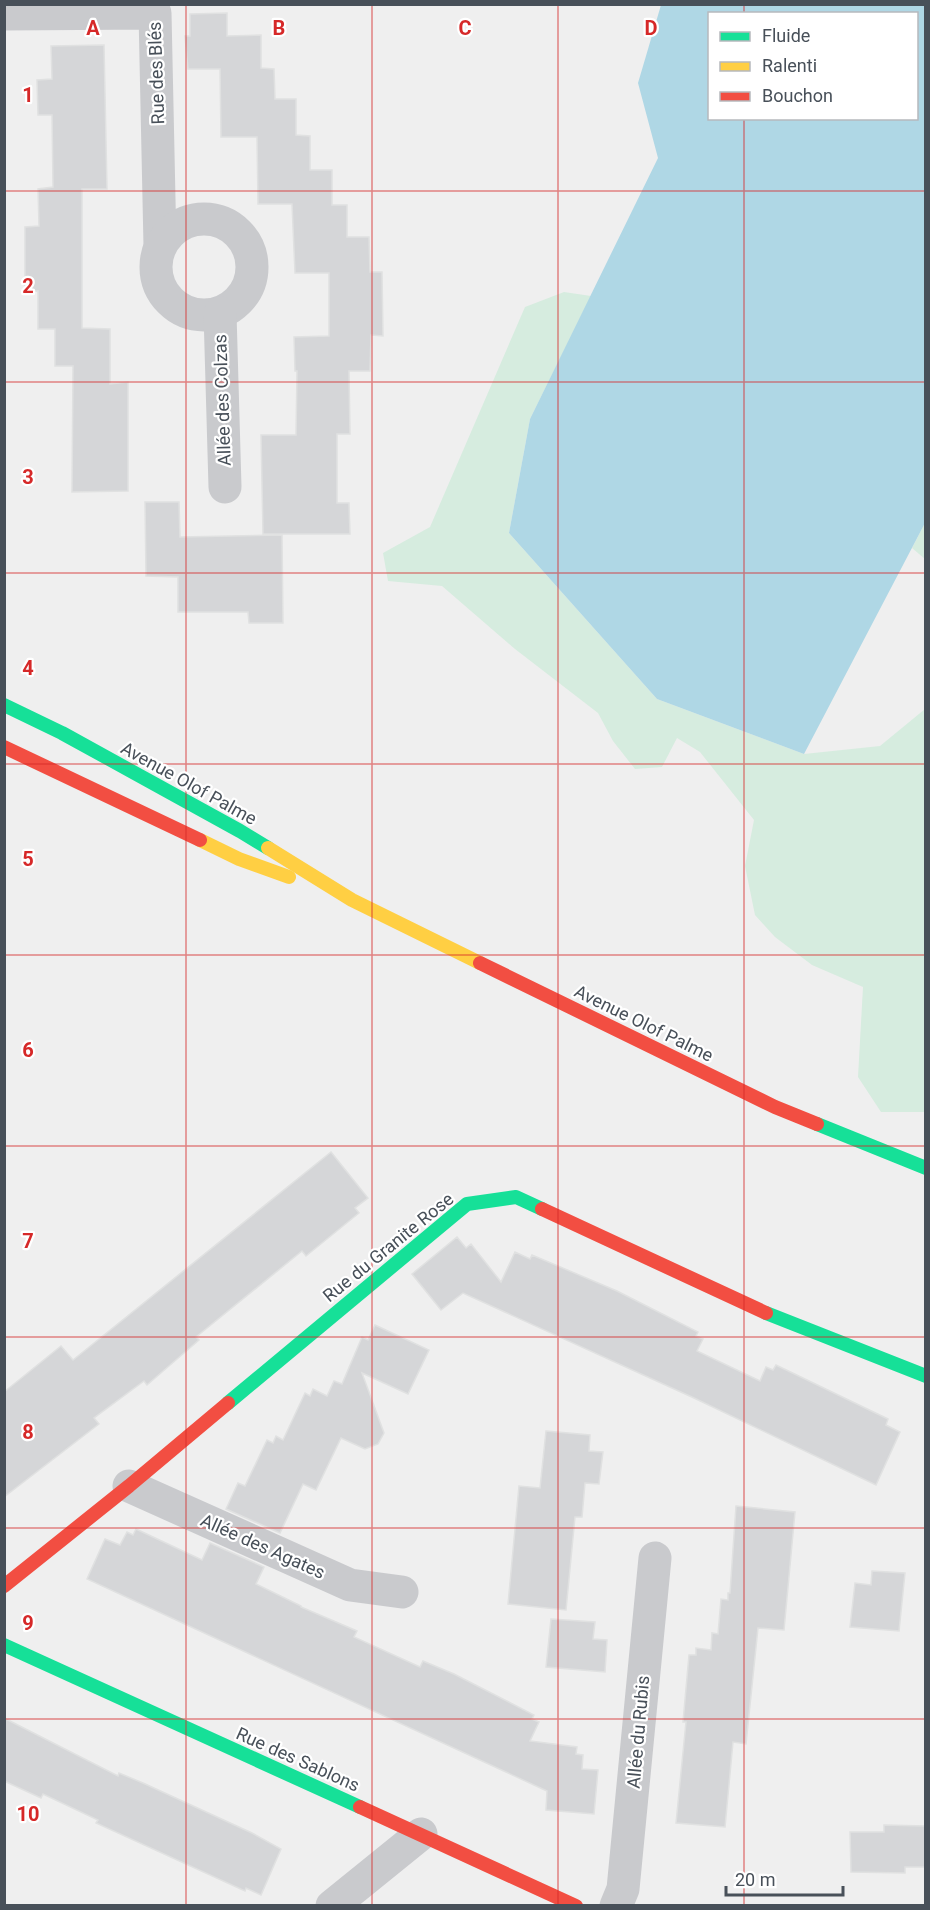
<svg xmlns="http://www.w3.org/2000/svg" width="930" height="1910" font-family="Roboto,sans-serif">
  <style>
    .green { fill: #d6ecdf }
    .water { fill: #afd7e5; fill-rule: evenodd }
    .building { fill: #d5d6d8; stroke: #e0e1e1; stroke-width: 1.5 }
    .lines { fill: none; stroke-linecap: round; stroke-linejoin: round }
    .street { stroke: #c9cacd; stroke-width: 33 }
    .fast { stroke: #16e098; stroke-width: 14 }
    .slow { stroke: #ffcf43; stroke-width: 14 }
    .jam { stroke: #f24e42; stroke-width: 14 }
    .grid { fill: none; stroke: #d62828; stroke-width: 1.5; stroke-opacity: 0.55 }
    .labels { text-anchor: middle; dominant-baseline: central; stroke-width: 4.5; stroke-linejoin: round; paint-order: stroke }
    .street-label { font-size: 18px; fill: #485059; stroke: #fff }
    .grid-label { font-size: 20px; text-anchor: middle; font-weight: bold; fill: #d62828; stroke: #fff; stroke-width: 4.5; stroke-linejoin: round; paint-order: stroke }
  </style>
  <rect width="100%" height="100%" fill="#efefef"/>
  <g class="green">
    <path d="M564,292L591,296L530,419L509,533L657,699L804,754L880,746L925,709V1112H881L858,1077L863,987L812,965L775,937L755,915L745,866L754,820L700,752L677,738L662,767L635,769L613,741L598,713L515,649L442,586L388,581L383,553L430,527L525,307Z"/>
    <path d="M925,523V559L912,548Z"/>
  </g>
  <path class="water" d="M661,5H925V523L804,754L657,699L509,533L530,419L658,158L638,83ZM710,14H916V118H710Z"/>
  <g class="building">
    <path d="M227,13V36L261,35V68L274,69L275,99H296V135L310,136V170H332V205H347V237H369L370,272H382L383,336L371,335L370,371H349L350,434H337V503H349L350,534H263L261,435H296L297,371H295L294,337L329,336V273H295L292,204H258L257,137H221L220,69H188L185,36H190V14Z"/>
    <path d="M104,45L107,189H82V328L110,329V384L128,382V491L72,492L73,366H55V329H38V291L25,292V227L39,226L38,189L53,187L52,115H38L37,80L52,79L51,46Z"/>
    <path d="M145,502H179L180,537L282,535L283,623H249L248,612H178V577L146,576Z"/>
    <path d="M331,1152L368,1198L355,1208L359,1213L306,1256L302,1251L196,1337L199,1340L147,1385L144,1381L94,1418L99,1424L4,1497V1392L61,1346L73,1360Z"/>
    <path d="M457,1237L466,1248L471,1244L501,1282L515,1252L530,1259L532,1255L617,1291L698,1332L696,1336L703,1339L697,1351L760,1381L766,1367L773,1370L776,1365L888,1419L886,1425L900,1432L876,1485L694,1398L463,1293L441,1310L412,1274Z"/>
    <path d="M375,1325L429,1350L408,1394L362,1373L384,1433L378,1444L365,1449L341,1438L316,1490L303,1484L280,1533L226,1509L238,1483L245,1486L267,1440L273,1443L276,1436L283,1440L305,1393L310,1396L313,1389L327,1396L334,1381L342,1384L362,1337L368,1340Z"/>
    <path d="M546,1431L590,1435L589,1451L603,1452L599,1484L585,1483L582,1517H575L566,1610L508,1604L519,1486L540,1488Z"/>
    <path d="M736,1506L795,1512L784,1630L758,1628L746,1744L733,1742L725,1827L676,1823L686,1722H683L689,1655H696V1648L711,1650L712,1633L718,1634L721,1599L728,1600V1593H730Z"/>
    <path d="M136,1529L202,1560L210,1543L264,1567L256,1584L301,1606V1607L357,1631L354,1637L420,1667L423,1661L454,1674L534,1715L532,1719L539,1722L530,1741L577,1747L576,1754L583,1755L582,1769L598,1770L594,1814L546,1810L547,1791L87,1579L105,1539L120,1545L127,1532L133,1535Z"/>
    <path d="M872,1571L905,1573L899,1631L850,1627L855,1583L871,1585Z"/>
    <path d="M551,1619L595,1622L593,1639L607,1640L605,1672L546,1667Z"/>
    <path d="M4,1718L118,1776L119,1773L143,1783L252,1833L281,1849L261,1895L246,1888L245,1891L96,1823L98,1820L43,1794L41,1798L4,1781Z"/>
    <path d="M884,1825L926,1826V1867H905V1873L851,1872L850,1832H884Z"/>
  </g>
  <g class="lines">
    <g class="street">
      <path d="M4,14L155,13L160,246"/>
      <circle cx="204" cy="267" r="48"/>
      <path d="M220,313L225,487"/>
      <path d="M129,1486L350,1585L402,1592"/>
      <path d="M332,1906L421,1834"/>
      <path d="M616,1906L623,1889L655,1558"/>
    </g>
    <g class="fast">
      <path d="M4,705L62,733L240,831L268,848"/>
      <path d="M817,1124L926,1168"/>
      <path d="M766,1313L926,1376"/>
      <path d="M228,1403L467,1204L516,1197L542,1209"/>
      <path d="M4,1645L360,1807"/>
    </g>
    <g class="slow">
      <path d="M200,840L239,859L289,877"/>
      <path d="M268,848L352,900L480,963"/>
    </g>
    <g class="jam">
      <path d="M4,747L200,840"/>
      <path d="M480,963L775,1107L817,1124"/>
      <path d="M542,1209L766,1313"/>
      <path d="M4,1586L129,1486L228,1403"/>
      <path d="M360,1807L576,1906"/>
    </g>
  </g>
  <path class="grid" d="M186,4V1906M372,4V1906M558,4V1906M744,4V14M744,118V1906M4,191H926M4,382H926M4,573H926M4,764H926M4,955H926M4,1146H926M4,1337H926M4,1528H926M4,1719H926"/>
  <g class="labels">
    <g class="street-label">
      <text transform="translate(156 73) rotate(-92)">Rue des Blés</text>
      <text transform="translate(222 400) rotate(-92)">Allée des Colzas</text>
      <text transform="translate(189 783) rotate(29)">Avenue Olof Palme</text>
      <text transform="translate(644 1023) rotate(26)">Avenue Olof Palme</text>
      <text transform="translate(388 1247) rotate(-39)">Rue du Granite Rose</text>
      <text transform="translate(263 1546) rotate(24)">Allée des Agates</text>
      <text transform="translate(638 1732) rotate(-85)">Allée du Rubis</text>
      <text transform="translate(298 1759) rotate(24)">Rue des Sablons</text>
    </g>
  </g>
  <g class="grid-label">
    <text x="93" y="35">A</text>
    <text x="279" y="35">B</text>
    <text x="465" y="35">C</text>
    <text x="651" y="35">D</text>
    <text x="28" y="102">1</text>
    <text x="28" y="293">2</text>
    <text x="28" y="484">3</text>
    <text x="28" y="675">4</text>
    <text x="28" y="866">5</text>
    <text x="28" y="1057">6</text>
    <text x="28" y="1248">7</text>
    <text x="28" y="1439">8</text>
    <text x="28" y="1630">9</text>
    <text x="28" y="1821">10</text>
  </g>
  <rect width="930" height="1910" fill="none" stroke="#485059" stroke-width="12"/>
  <rect x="708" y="12" width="210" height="108" fill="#ffffff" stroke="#b6b9bd" stroke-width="1.5"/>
  <rect x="720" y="32" width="30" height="9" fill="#16e098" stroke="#b6b9bd" stroke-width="1.5"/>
  <text x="762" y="42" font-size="18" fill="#485059">Fluide</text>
  <rect x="720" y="62" width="30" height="9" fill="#ffcf43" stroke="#b6b9bd" stroke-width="1.5"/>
  <text x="762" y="72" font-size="18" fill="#485059">Ralenti</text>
  <rect x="720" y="92" width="30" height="9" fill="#f24e42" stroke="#b6b9bd" stroke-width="1.5"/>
  <text x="762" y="102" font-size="18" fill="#485059">Bouchon</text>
  <path d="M726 1886v9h117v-9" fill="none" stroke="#485059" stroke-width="3"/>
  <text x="735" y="1886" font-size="18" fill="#485059" stroke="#ffffff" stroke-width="4.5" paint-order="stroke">20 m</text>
</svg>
